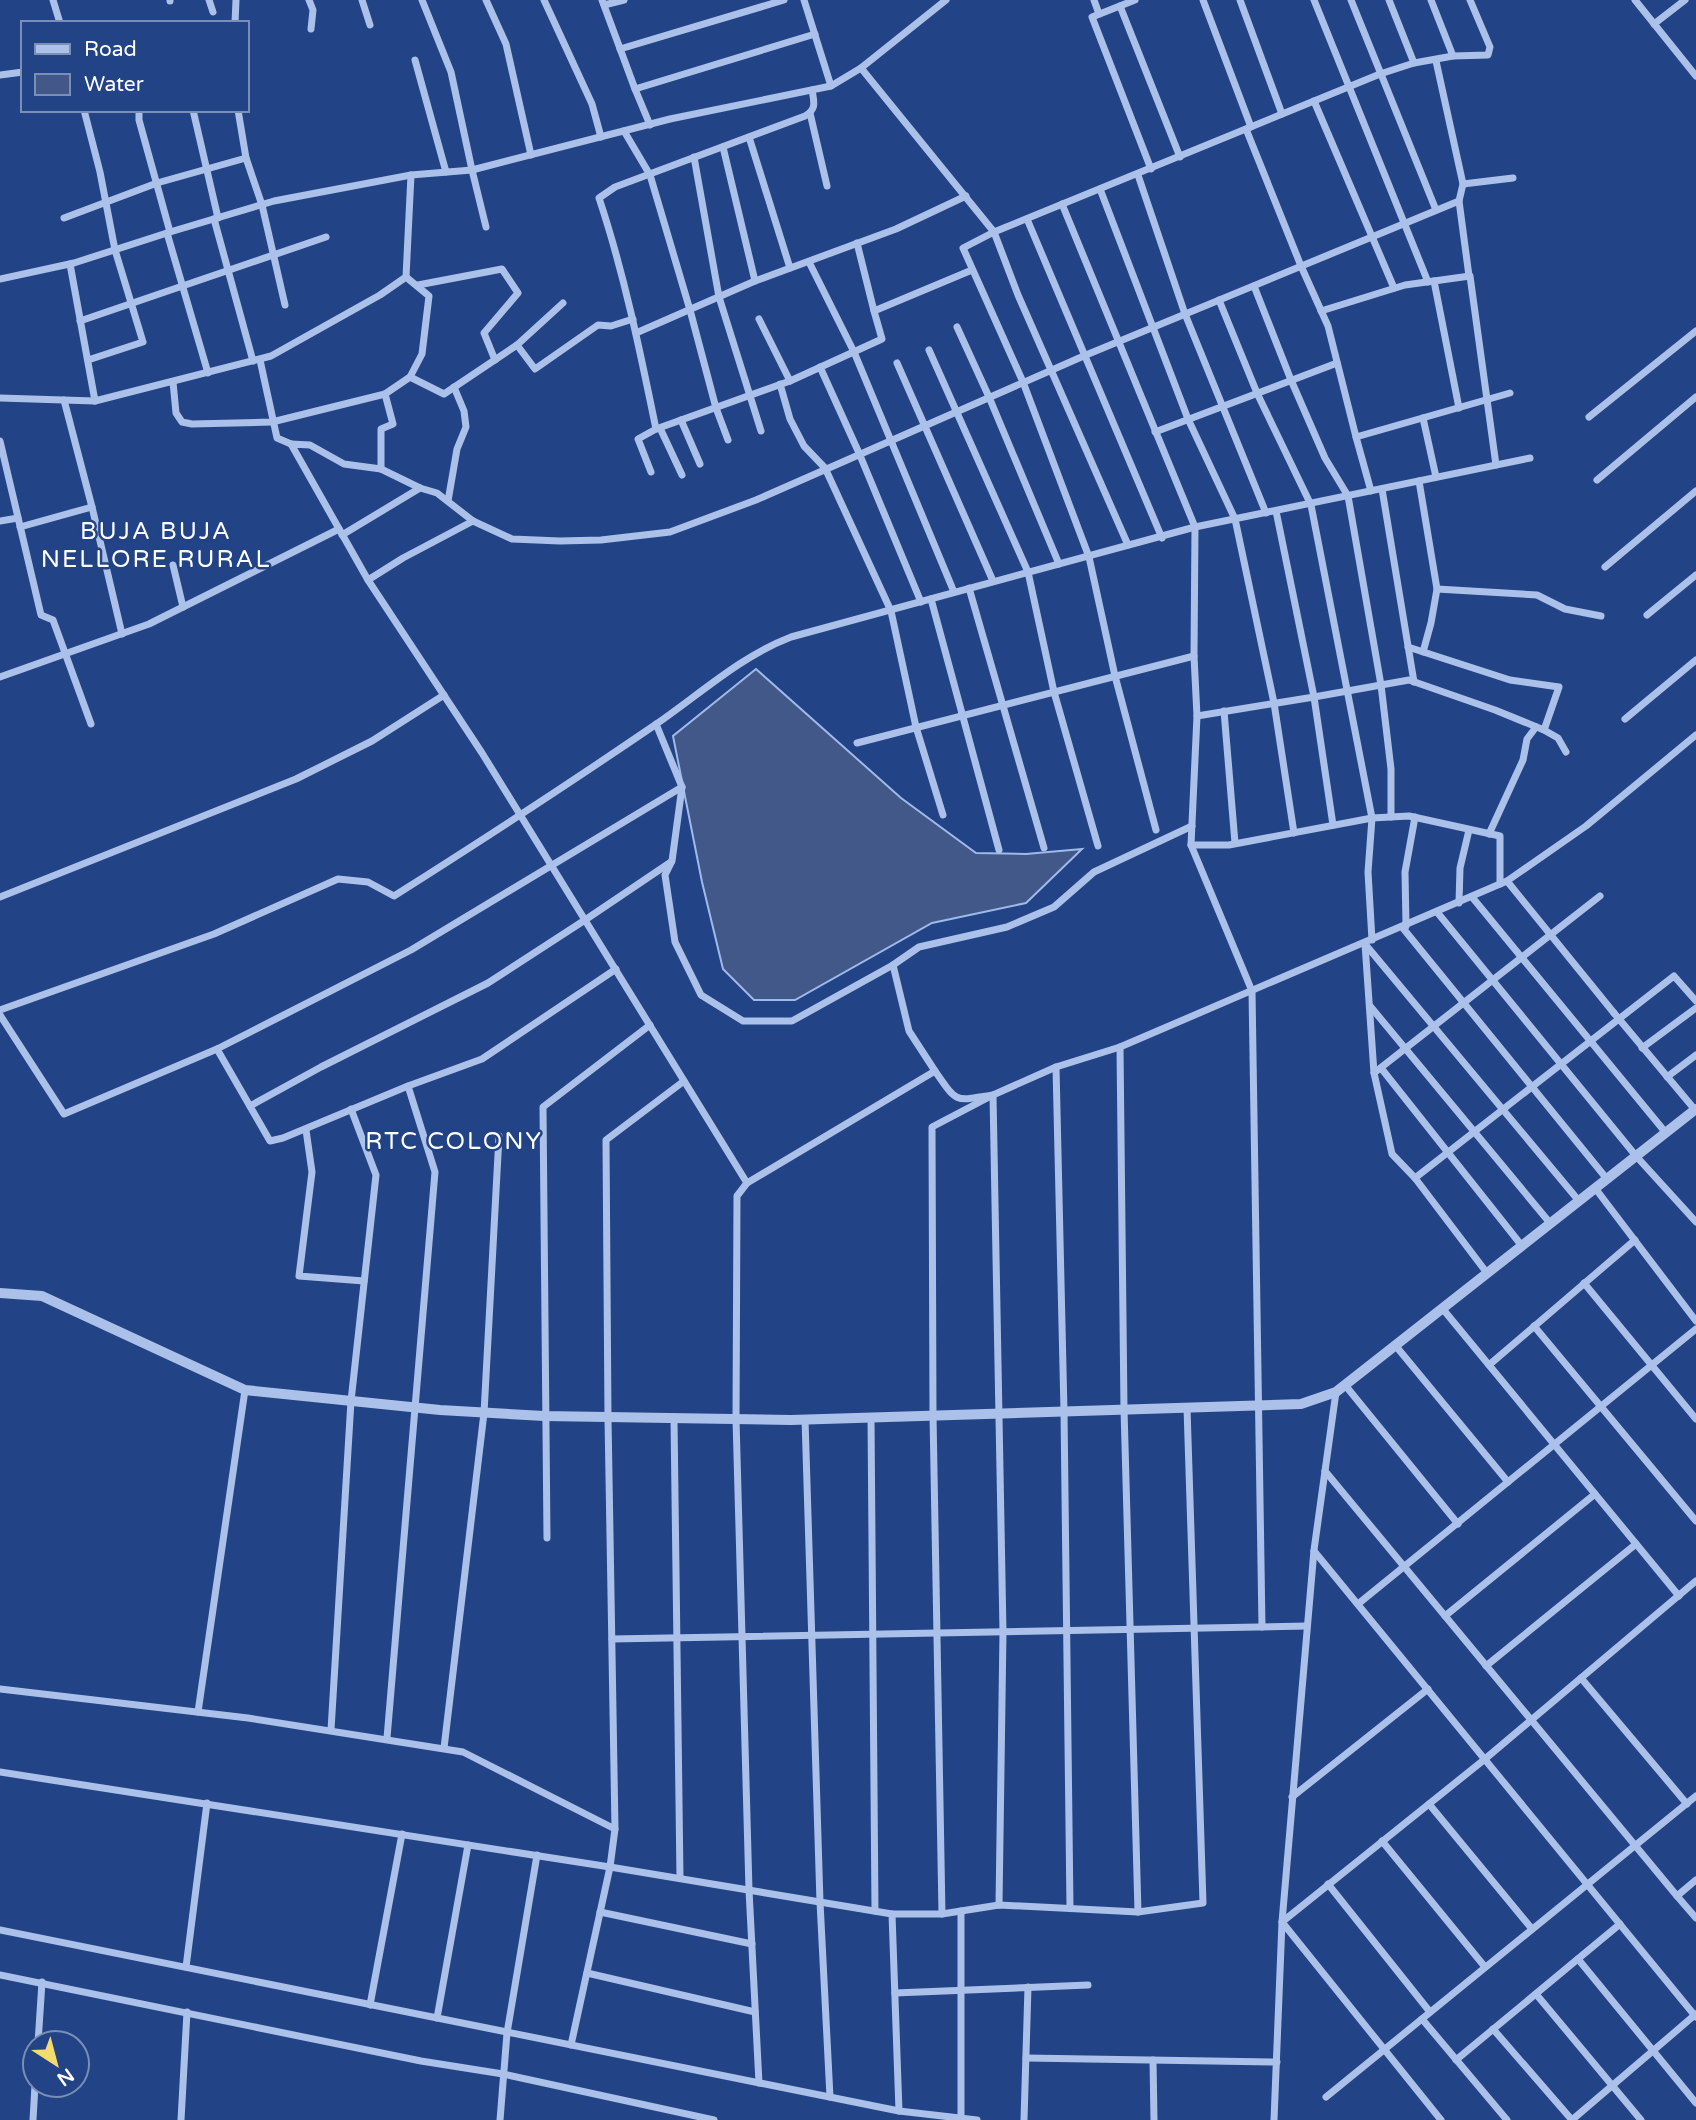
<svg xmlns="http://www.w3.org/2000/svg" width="1696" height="2120" font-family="'Varela Round',sans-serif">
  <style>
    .water { fill: #415888; stroke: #9fbaea; stroke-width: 2 }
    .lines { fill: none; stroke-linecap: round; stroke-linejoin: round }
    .minor { stroke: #abc1e9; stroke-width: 7 }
    .tertiary { stroke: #abc1e9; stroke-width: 10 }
    .minor-bridge { stroke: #abc1e9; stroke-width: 7 }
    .labels { text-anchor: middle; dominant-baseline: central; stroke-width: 5; stroke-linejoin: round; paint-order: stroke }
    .quarter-label { font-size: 24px; letter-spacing: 2px; fill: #fff; stroke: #224385 }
  </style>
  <rect width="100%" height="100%" fill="#224385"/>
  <path class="water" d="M756,669L901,798L976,853L1026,854L1082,849L1026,903L932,923L795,1000H754L723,969L702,882L673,736Z"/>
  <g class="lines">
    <g class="minor">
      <path d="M53,0L60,23"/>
      <path d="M170,0V1"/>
      <path d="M209,0L213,12"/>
      <path d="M309,0L313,10L311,29"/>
      <path d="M362,0L370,25"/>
      <path d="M422,0L451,72L472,170L486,227"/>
      <path d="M486,0L506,44L531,155"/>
      <path d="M544,0L592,104L601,137"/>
      <path d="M602,0L635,89L815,34"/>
      <path d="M804,0L831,86"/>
      <path d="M946,0L861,68L994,232L1380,74L1414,63L1453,56L1488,55L1490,47L1470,0"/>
      <path d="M1094,0L1099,14"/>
      <path d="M1135,0L1092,17L1151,169"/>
      <path d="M1203,0L1251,127"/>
      <path d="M1240,0L1282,114"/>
      <path d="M1314,0L1428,282"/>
      <path d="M1351,0L1436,210"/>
      <path d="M1389,0L1414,63"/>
      <path d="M1431,0L1453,56"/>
      <path d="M1635,0L1696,76"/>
      <path d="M604,5L624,0"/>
      <path d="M1120,6L1180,157"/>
      <path d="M235,23L236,0"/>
      <path d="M1654,24L1685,0"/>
      <path d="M620,49L784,0"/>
      <path d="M415,60L446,172"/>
      <path d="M0,75L23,72"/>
      <path d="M635,89L650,125"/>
      <path d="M1314,101L1394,288"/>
      <path d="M84,110L100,172L115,250L143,342L88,360"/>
      <path d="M139,110V120L170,232"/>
      <path d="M193,110L218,218"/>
      <path d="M238,110L246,158L262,205L285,305"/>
      <path d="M810,113L827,186"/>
      <path d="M1246,129L1301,266L1328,326L1356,437L1510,393"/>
      <path d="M624,131L650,175L690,310L716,408L728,440"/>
      <path d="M749,137L790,268"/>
      <path d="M723,147L755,281"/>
      <path d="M694,157L719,297L761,431"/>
      <path d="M1138,175L1185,314L1266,513"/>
      <path d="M1463,184L1513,178"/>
      <path d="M1100,189L1188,419L1235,519L1274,703L1294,833"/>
      <path d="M1459,201L1469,276"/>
      <path d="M1062,204L1195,527L1194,656L1197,716L1191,845H1229L1372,818L1409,816L1500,836V884"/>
      <path d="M64,218L157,183L246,158"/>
      <path d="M214,219L253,361"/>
      <path d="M1027,219L1162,538"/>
      <path d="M167,233L208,373"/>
      <path d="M857,243L874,311"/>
      <path d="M809,262L854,352L954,592"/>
      <path d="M70,264L95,401L271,356L380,295L406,277L411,175"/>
      <path d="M406,277L429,296L422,354L410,377L385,394L393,424L381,429V469L344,464L310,445L291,444L368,580L482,753L747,1183"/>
      <path d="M0,279L74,263L170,232L274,201L411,175L472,170L670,119L831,86L861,68"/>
      <path d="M1434,281L1459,408"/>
      <path d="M418,285L502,269L518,293L484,333L495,360"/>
      <path d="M1254,286L1291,380L1325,458L1348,496L1381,685L1391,769V817"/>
      <path d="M1219,300L1257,393L1311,505L1372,818L1368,872L1372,940"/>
      <path d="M1321,311L1405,285L1470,276L1496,465"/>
      <path d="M759,319L790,381"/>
      <path d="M80,321L326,237"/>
      <path d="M957,327L989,397L1059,564"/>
      <path d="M636,333L755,281L896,229L966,196"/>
      <path d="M517,345L535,369L598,325L611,326L633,319"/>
      <path d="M929,350L1028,572L1054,692L1098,846"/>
      <path d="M260,360L277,438L291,444"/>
      <path d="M897,363L993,581"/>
      <path d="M820,367L859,453L921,602"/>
      <path d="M410,377L444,394L517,345L563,303"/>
      <path d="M173,382L176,413L182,422L192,424L272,422L385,394"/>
      <path d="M780,384L790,419L804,446L825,468L891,611L916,727L943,815"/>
      <path d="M0,398L95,401"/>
      <path d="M64,400L92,507L122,634"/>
      <path d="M1589,417L1696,331"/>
      <path d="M1423,418L1436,477"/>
      <path d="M681,420L700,464"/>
      <path d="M660,428L682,475"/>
      <path d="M656,429C640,351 624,273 599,198L615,187L805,116C817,109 814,102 812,90"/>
      <path d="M1155,432L1337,363"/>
      <path d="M1356,437L1371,491"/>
      <path d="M0,441L41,615L53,620L91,724"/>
      <path d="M381,469L420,488L437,493L473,521L512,539L560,541L601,540L670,532L756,500L1086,355L1459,201L1463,184L1436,61"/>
      <path d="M651,472L638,439L656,429L790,381L882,339L874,311L972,270"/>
      <path d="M1597,480L1696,397"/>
      <path d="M1419,481L1437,589"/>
      <path d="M1382,489L1414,682"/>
      <path d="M448,501L457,449L466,427L464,411L454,387"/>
      <path d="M0,521L18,518"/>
      <path d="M20,527L92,507"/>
      <path d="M342,535L420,488"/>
      <path d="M1128,545L1018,295L994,232L963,248L1023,382L1089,557L1115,676L1156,830"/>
      <path d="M173,565L183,607"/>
      <path d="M1605,567L1696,491"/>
      <path d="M368,580L403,558L473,521"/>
      <path d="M969,588L1044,848"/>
      <path d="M931,599L999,850"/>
      <path d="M1647,615L1696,575"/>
      <path d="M1408,647L1510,680L1559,687L1544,730"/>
      <path d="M1423,652L1431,623L1437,589L1537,595L1565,609L1601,616"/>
      <path d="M0,677L149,624L339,529"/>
      <path d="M1224,711L1235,843"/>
      <path d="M1197,716L1314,697L1276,511"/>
      <path d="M1625,719L1696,660"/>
      <path d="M656,724L682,787L672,861L665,875L675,942L701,995L743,1021H792L893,965L909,1031L935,1071"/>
      <path d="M857,743L1194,656"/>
      <path d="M1333,825L1314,697L1409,680L1495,710L1544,730L1558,738L1566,752"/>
      <path d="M1489,834L1523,760L1527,739L1536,727"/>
      <path d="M1191,845L1252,991L1262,1627"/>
      <path d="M1507,881L1586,826L1696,735"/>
      <path d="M0,897L296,779L372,741L444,695"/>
      <path d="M1472,897L1666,1133"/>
      <path d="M1459,903L1460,868L1469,830"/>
      <path d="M1437,912L1636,1156L1696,1222"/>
      <path d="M1406,926L1405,872L1415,817"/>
      <path d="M1402,927L1607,1179"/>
      <path d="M1365,944L1374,1073L1392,1154L1415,1178L1487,1273"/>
      <path d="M1365,944L1579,1201"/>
      <path d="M893,965L919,947L1007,927L1054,907L1094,872L1192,826"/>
      <path d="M1370,1006L1550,1223"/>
      <path d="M0,1010L214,934L338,879L368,882L394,896C481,841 567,785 652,727C698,696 739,657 791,637L1195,527L1530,458"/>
      <path d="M0,1015L64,1114L217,1049L411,950L682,787"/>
      <path d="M1619,1019L1696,1111"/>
      <path d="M1120,1047L1124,1409L1138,1912"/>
      <path d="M1642,1048L1696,1008"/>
      <path d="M217,1049L270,1141L283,1138L408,1086L482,1059L616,969"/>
      <path d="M1056,1067L1064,1411L1070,1908"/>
      <path d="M1381,1068L1522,1246"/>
      <path d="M1374,1073L1600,896"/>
      <path d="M1667,1077L1696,1055"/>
      <path d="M250,1106L321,1067L488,983L585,920L671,862"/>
      <path d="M306,1130L312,1172L299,1276L364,1281"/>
      <path d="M1415,1178L1674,976L1696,1001"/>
      <path d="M1595,1188L1696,1321"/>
      <path d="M1584,1283L1696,1419"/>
      <path d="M1442,1308L1679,1596"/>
      <path d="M1534,1326L1696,1521"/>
      <path d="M1395,1345L1508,1482"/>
      <path d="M1489,1365L1635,1240"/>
      <path d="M1345,1385L1458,1524"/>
      <path d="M871,1417L875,1911"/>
      <path d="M674,1419L680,1878"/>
      <path d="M805,1419L820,1902L830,2097"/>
      <path d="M1325,1471L1677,1896"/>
      <path d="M547,1538L543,1107L650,1025"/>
      <path d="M1314,1551L1696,2017"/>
      <path d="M1358,1604L1696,1329"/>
      <path d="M1445,1616L1595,1494"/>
      <path d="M612,1639L1307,1626"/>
      <path d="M1486,1666L1636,1544"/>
      <path d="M1581,1678L1687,1804"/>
      <path d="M0,1689L248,1718L463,1752L615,1829L610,1867L571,2045"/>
      <path d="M198,1712L245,1390"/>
      <path d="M331,1730L351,1401L376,1175L351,1109"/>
      <path d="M387,1738L435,1172L408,1086"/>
      <path d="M444,1748L484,1413L499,1136"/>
      <path d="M0,1772L610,1867L892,1914L899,2111"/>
      <path d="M1292,1797L1428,1689"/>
      <path d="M1429,1804L1532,1929"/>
      <path d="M615,1829L608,1418L606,1140L684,1081"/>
      <path d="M1382,1841L1485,1967"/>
      <path d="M1696,1880L1677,1896L1696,1918"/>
      <path d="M1328,1884L1430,2012"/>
      <path d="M600,1912L752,1944"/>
      <path d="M892,1914H942L933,1415L932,1127L993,1095L1056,1067L1120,1047L1507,881L1614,1013"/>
      <path d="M942,1914L999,1905L1138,1912L1203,1903L1187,1408"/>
      <path d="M0,1930L899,2111L977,2120"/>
      <path d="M1578,1959L1696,2103"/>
      <path d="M186,1967L207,1803"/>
      <path d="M587,1973L755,2012"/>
      <path d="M0,1975L421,2061L503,2074L714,2120"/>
      <path d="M895,1993L1088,1985"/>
      <path d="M1536,1994L1641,2120"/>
      <path d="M370,2005L402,1834"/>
      <path d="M437,2018L468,1845"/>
      <path d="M1422,2019L1507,2120"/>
      <path d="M1493,2029L1572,2120"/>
      <path d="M38,2043L42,1982"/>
      <path d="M1026,2058L1277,2062"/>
      <path d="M1153,2060L1154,2120"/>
      <path d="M1456,2060L1620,1924"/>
      <path d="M759,2083L749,1890L736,1419L737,1196L747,1183L935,1071C958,1104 954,1101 993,1095L1003,1632L999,1905"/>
      <path d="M1326,2097L1696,1796"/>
      <path d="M961,2118V1911"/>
      <path d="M33,2120L35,2085"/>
      <path d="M181,2120L187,2012"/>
      <path d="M500,2120L507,2033L537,1855"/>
      <path d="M1024,2120L1028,1987"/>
      <path d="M1274,2120L1282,1922L1314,1550L1336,1392"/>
      <path d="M1441,2120L1282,1922L1485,1759L1696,1581"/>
      <path d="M1572,2120L1696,2014"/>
    </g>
    <path class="tertiary" d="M0,1293L42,1296L245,1390L440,1410L544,1416L791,1420L1301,1404L1336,1392L1696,1109"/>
    <path class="minor-bridge" d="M1614,1013L1619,1019"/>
  </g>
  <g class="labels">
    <g class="quarter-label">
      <text x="156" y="531">BUJA BUJA<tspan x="156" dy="28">NELLORE RURAL</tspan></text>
      <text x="454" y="1141">RTC COLONY</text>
    </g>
  </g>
  <rect x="21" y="21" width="228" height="91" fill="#224385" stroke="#7a8eb6" stroke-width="2"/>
  <rect x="35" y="44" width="35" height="10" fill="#abc1e9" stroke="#7a8eb6" stroke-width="2"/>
  <text x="84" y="56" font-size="21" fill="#ffffff">Road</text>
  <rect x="35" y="74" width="35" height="21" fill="#415888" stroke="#7a8eb6" stroke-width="2"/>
  <text x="84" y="91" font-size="21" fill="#ffffff">Water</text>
  <g transform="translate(56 2064) rotate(144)"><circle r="33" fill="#224385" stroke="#7a8eb6" stroke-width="2"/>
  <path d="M0-5L12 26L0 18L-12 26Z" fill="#f5db6d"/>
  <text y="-10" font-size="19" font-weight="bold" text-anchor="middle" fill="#ffffff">N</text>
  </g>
</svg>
